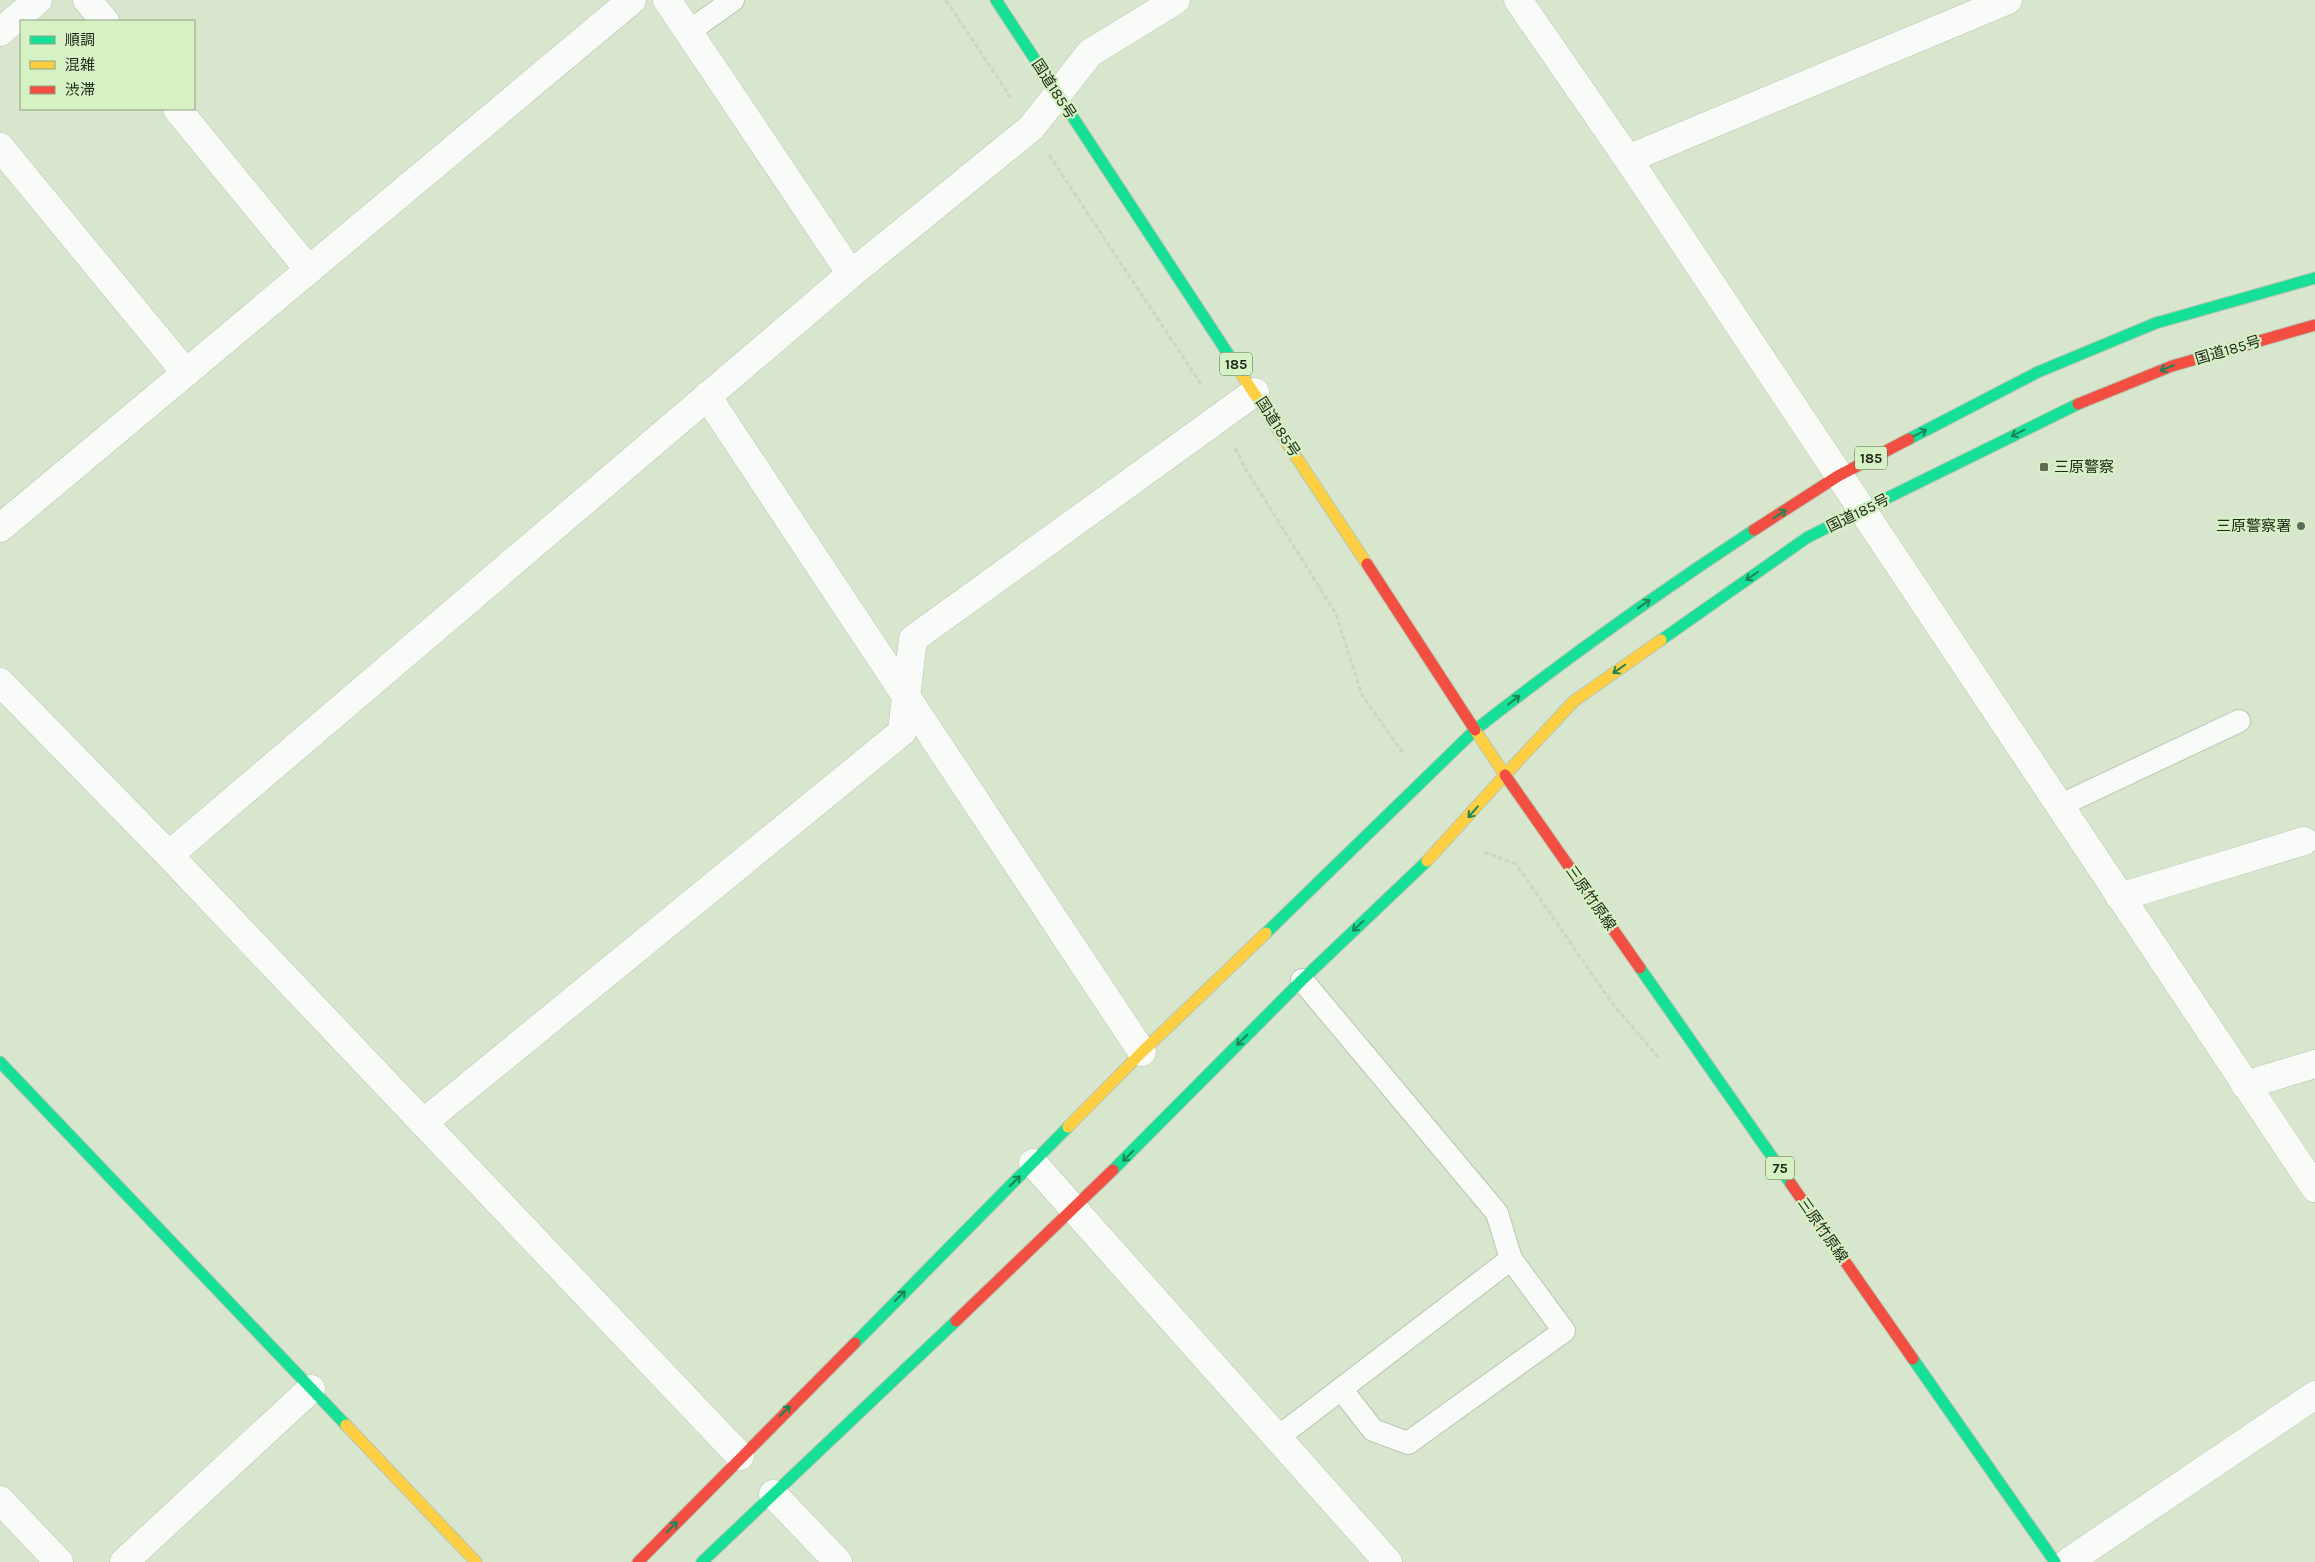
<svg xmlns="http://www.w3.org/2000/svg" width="2315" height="1562" font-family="Karla,'Noto Sans JP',sans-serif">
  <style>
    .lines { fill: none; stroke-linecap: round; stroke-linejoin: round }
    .lane-casing { stroke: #b9c4b0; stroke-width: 24 }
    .street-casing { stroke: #b9c4b0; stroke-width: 29 }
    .fast-casing { stroke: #b9c4b0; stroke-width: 13 }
    .slow-casing { stroke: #b9c4b0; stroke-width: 13 }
    .jam-casing { stroke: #b9c4b0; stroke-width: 13 }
    .path { stroke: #cfd3cb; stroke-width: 3; stroke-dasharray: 5 2.5; stroke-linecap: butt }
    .lane { stroke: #f9fbf8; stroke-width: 22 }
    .street { stroke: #f9fbf8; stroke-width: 28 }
    .fast { stroke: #16e098; stroke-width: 11 }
    .slow { stroke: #ffcf43; stroke-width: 11 }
    .jam { stroke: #f24e42; stroke-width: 11 }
    .oneway { stroke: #1b8558 }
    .poi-dot { fill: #606c58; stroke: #d6f1c3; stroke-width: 2 }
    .labels { text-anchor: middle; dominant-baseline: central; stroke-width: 4.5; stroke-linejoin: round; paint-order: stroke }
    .shield { fill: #d6f1c3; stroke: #57664c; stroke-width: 1 }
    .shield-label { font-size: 14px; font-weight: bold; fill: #202a19 }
    .street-label { font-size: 15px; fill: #202a19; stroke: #d6f1c3 }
    .poi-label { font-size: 15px; fill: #202a19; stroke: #d6f1c3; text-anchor: start }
  </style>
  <rect width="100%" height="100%" fill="#d8e6ce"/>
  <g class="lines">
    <g class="lane-casing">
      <g id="lane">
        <path d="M688,32L733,0"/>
        <path d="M2059,806L2239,721"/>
        <path d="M1341,1389L1373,1430L1408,1443L1564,1331L1511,1259"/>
        <path d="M1277,1438L1511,1259L1497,1213L1302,980"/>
      </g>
    </g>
    <g class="street-casing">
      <g id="street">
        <path d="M87,0L105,21"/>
        <path d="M667,0L851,274"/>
        <path d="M1518,0L1628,159L2315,1188"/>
        <path d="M0,32L38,0"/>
        <path d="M177,109L309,270"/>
        <path d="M0,147L186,373"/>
        <path d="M1628,159L2008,0"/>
        <path d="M707,396L1142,1052"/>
        <path d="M0,528L632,0"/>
        <path d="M0,682L169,855L740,1456"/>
        <path d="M169,855L851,274L1031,128L1090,53L1176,0"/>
        <path d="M2120,897L2304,841"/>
        <path d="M2245,1085L2315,1064"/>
        <path d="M423,1123L902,732L913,639L1255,392"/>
        <path d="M1033,1163L1388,1562"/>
        <path d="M773,1494L838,1562"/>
        <path d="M0,1500L59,1562"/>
        <path d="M124,1562L311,1389"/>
        <path d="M2068,1562L2315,1395"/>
      </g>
    </g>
    <g class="fast-casing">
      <g id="fast">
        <path d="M996,0L1240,372"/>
        <path d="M1909,439L2038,372L2156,323L2315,278"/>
        <path d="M1661,640L1808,537L2078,404"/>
        <path d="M1475,730C1565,659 1658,593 1754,530"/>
        <path d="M1266,933L1475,730"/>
        <path d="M1640,968L1791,1184"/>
        <path d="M0,1062L346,1425"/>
        <path d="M1113,1170L1302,980L1427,861"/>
        <path d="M855,1343L1068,1127"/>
        <path d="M1913,1359L2055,1562"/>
        <path d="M702,1562L956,1321"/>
      </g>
    </g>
    <g class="slow-casing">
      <g id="slow">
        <path d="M1240,372L1367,564"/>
        <path d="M1475,730L1505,775L1574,701L1661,640"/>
        <path d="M1427,861L1505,775"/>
        <path d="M1068,1127L1142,1052L1266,933"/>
        <path d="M346,1425L476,1562"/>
      </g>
    </g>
    <g class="jam-casing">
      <g id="jam">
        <path d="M2078,404L2172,366L2315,325"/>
        <path d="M1754,530L1838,476L1909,439"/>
        <path d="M1367,564L1475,730"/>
        <path d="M1505,775L1640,968"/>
        <path d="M1791,1184L1913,1359"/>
        <path d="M956,1321L1113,1170"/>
        <path d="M638,1562L855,1343"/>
      </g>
    </g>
    <g class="path">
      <path d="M946,0L1011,98"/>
      <path d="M1049,155L1203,387"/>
      <path d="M1235,448L1245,468L1336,614L1362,695L1404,754"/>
      <path d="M1484,852L1516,864L1615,1007L1659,1058"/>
    </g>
    <use href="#lane" class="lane"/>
    <use href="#street" class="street"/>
    <use href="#fast" class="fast"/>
    <use href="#slow" class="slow"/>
    <use href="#jam" class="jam"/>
  </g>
  <defs><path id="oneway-shaft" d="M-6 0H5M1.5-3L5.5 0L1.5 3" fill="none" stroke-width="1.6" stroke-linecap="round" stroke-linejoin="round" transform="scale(1.25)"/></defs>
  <g class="oneway">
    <use href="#oneway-shaft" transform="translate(2167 368) rotate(159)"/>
    <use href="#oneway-shaft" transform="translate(1920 433) rotate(-27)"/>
    <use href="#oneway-shaft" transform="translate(2018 433) rotate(153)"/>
    <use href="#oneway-shaft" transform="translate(1780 514) rotate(-33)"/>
    <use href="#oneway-shaft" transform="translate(1752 576) rotate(145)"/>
    <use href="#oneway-shaft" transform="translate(1644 604) rotate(-36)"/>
    <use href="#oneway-shaft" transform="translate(1619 669) rotate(145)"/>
    <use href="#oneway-shaft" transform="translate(1514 700) rotate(-38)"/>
    <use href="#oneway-shaft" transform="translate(1473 812) rotate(131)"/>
    <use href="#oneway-shaft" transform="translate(1358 926) rotate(137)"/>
    <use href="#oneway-shaft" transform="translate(1242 1040) rotate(135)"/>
    <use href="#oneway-shaft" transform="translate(1128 1156) rotate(135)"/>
    <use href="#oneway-shaft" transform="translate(1015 1181) rotate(-45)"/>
    <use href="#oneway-shaft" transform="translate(900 1296) rotate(-45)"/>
    <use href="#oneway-shaft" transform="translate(785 1411) rotate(-45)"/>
    <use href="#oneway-shaft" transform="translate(672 1527) rotate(-46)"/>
  </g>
  <g class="poi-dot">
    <rect x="2039" y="462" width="10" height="10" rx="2.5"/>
    <circle cx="2301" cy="526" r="5"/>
  </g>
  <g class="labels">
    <g class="shield">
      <rect x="1220" y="352.5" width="32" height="23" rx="4"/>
      <rect x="1855" y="446.5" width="32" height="23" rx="4"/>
      <rect x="1766" y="1156.5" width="28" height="23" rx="4"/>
    </g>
    <g class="shield-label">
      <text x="1236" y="364">185</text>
      <text x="1871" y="458">185</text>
      <text x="1780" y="1168">75</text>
    </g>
    <g class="street-label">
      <text transform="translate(1054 89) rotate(57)">国道185号</text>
      <text transform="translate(2228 350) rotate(-16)">国道185号</text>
      <text transform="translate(1278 427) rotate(57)">国道185号</text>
      <text transform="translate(1858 513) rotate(-26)">国道185号</text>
      <text transform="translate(1591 898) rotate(55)">三原竹原線</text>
      <text transform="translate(1823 1230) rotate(55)">三原竹原線</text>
    </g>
    <g class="poi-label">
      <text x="2054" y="467">三原警察</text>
      <text x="2291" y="526" text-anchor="end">三原警察署</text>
    </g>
  </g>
  <rect x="20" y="20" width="175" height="90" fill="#d6f1c3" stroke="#8da17f"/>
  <rect x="30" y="36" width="25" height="8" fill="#16e098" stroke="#8da17f"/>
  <text x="65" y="45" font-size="15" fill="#202a19">順調</text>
  <rect x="30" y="61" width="25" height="8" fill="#ffcf43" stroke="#8da17f"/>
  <text x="65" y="70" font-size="15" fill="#202a19">混雑</text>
  <rect x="30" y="86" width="25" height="8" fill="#f24e42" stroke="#8da17f"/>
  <text x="65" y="95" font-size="15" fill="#202a19">渋滞</text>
</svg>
